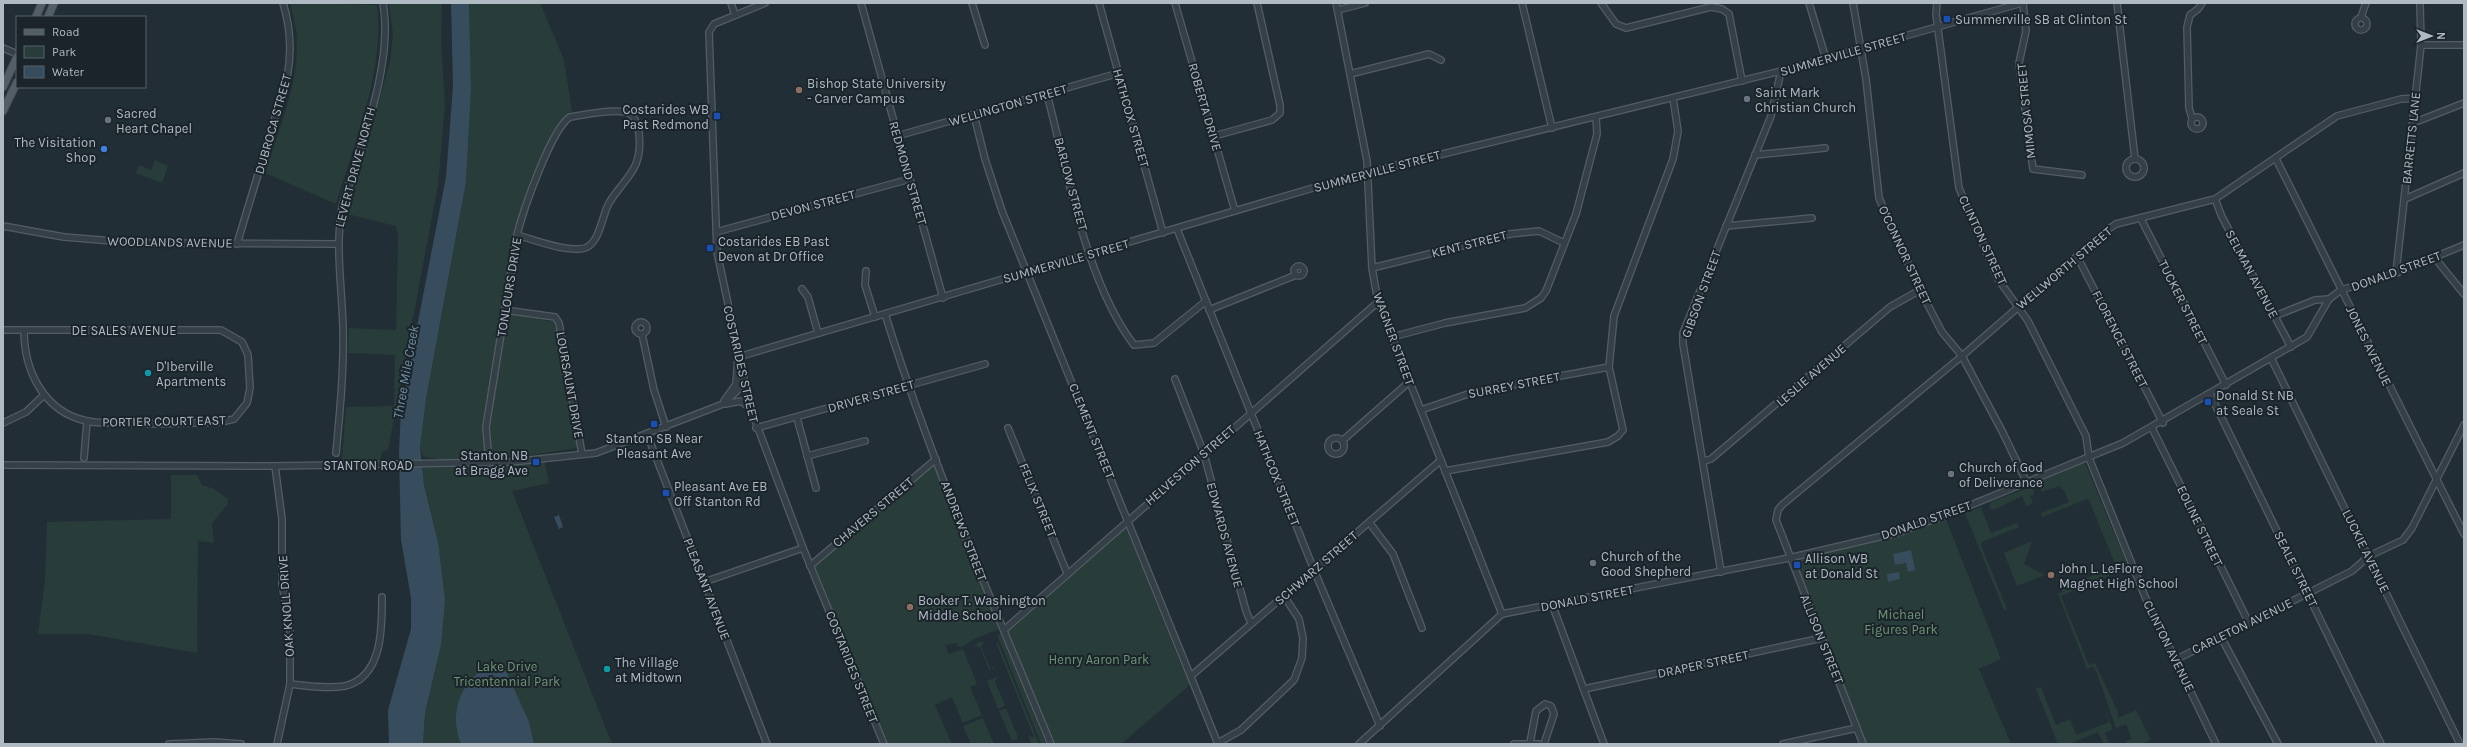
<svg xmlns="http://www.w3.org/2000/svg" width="2467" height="747" font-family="Karla,sans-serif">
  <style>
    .green { fill: #283c39 }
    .water { fill: #374c5c }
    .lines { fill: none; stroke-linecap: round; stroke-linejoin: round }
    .minor-casing { stroke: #535d64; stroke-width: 8 }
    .major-casing { stroke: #424b53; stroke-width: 9 }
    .minor { stroke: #353f47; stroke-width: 5.5 }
    .major { stroke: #535f67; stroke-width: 7 }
    .transit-dot { fill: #1a4fb4; stroke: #1b242b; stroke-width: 1.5 }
    .education-dot { fill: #8d6e63; stroke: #1b242b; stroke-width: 1.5 }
    .worship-dot { fill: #6b7280; stroke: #1b242b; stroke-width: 1.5 }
    .shop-dot { fill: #3f7fe0; stroke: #1b242b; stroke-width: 1.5 }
    .culture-dot { fill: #0f9aa8; stroke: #1b242b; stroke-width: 1.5 }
    .labels { text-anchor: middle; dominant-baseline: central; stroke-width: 4; stroke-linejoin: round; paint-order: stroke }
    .poi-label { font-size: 13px; fill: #b0bac3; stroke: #1b242b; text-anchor: start }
    .street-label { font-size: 13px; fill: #b0bac3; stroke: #1b242b }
    .park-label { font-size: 13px; fill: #709773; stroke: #1b242b }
    .water-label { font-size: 14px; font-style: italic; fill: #7290a5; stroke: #1b242b }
  </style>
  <rect width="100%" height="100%" fill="#222e36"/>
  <g class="green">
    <path d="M290,3L377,5C385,71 355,140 336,204L265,173C277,134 298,86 297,45C297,31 294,17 290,3Z"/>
    <path d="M389,3H442L441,40L445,105L438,185L388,450L382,452L380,460H342L346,407L394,406L395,355L348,353L349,328L396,330L398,234L396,226L347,214L390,62L393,35Z"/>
    <path d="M469,3H540L564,60L572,111L553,131L519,217L501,312L553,322L557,332L577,448C534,454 463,468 423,456L420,447L426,399L466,182L471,89Z"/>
    <path d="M155,160L168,166L162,183L136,173L139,165L151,170Z"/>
    <path d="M544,458L549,483L512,491L612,744H423L425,713L441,645L438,542L424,485L422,465Z"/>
    <path d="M2082,464L2086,465L2127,564L2119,568L2120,571L2061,596L2089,665L2095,663L2118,712V718L2136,710L2151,740L2142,744H2127L2126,741L2132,739L2126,724L2116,728L2097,673L2093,666L2087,669L2058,594L2063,591L2062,588L2114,567L2115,564L2089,500L2087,499L2042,517L2041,513L2069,502L2064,490H2062L2060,486L2041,492V480Z"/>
    <path d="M931,466L935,467L999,629L974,639L962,647L958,646L957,643L945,645L949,654L963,649L977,684L970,687L982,715L963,723L952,697L935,705L952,744H888L815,566Z"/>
    <path d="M171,475H197L202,485L214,489L228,499L227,505L212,523L214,543L198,541L197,653L88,634H38L45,580L47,522L171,519Z"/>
    <path d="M2033,486L2034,495L2030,496L2033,503L2026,506L2022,496L1993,510L1989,507L1991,502Z"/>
    <path d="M1981,507L1991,533L2017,523L2019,527L1982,542L1981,545L2007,609L2004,610L1965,513Z"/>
    <path d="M1945,517L2001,659L1979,669L2011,744H1864L1792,559Z"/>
    <path d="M1125,526L1184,672L1191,684L1121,744H1055L1006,630Z"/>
    <path d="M2032,541L2024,564L2045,575L2017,586L2004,553Z"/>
    <path d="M1001,634L1046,744H1041L997,635Z"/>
    <path d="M979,642H984L981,647L991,670L994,666L995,669L985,671L989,670L980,647L974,646Z"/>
    <path d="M998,642L1039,744H1032L1028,736L1034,737L996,643Z"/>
    <path d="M998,676L995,681L1005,706L998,709L987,681Z"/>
    <path d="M2041,687L2056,725L2070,719L2076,735L2109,722L2103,706L2113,729L2105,733L2109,744H2104L2098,732L2069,744H2058L2036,689Z"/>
    <path d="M1006,708L1017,735V739L1012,741L999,711Z"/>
    <path d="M983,718L994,744H971L963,726Z"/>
  </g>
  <g class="water">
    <path d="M451,3H469L471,89L466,182L426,399L420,447L424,485L438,542L445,600L441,645L425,713L423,744H389L388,710L411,629V598L401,540L399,452L401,409L446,177L453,86Z"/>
    <path d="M559,515L563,527L559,529L554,517Z"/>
    <path d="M1911,550L1915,570L1908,572L1906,563L1895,565L1893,554Z"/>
    <path d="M1899,572L1900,579L1888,582L1887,574Z"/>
    <path d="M490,664L502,666L507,673L529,722L534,744H461C448,711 461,682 490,664Z"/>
  </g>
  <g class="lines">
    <g class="minor-casing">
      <g id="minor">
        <path d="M731,3L735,15"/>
        <path d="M765,3L714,24L709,32L717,252L750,407L803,548L884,744"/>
        <path d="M861,3L943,298"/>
        <path d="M972,3L985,45"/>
        <path d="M1099,3L1163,233"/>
        <path d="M1175,3L1235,211"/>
        <path d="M1336,3L1367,161L1372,268L1378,302L1502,614"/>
        <path d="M1522,3L1552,128"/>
        <path d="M1601,3L1616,24L1626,28L1711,7L1722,9L1729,14L1742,81"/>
        <path d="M1809,3L1826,59"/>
        <path d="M1853,3L1866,79L1879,198L1920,290L1942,332L1962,356L2002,431L2027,483"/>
        <path d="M1937,3L1936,14L1959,188L1998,279L2028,321L2086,436L2089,458L2146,599L2216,744"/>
        <path d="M2023,3L2026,31L2019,63L2033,169L2082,175"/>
        <path d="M2117,3L2135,159"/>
        <path d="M1338,10L1365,3"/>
        <path d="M2361,17L2366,3"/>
        <circle cx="2361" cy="24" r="6"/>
        <path d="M2421,45H2464"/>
        <path d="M3,48L17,54"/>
        <path d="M1350,74L1429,54L1441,60"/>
        <path d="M1047,94C1067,171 1086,282 1134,345L1154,343L1206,301"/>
        <path d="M974,115L985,159L1002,211L1218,744"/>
        <circle cx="2197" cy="123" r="6"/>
        <path d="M2192,118L2189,108L2187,27L2190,15L2198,9L2202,3"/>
        <path d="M2413,123L2464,103"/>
        <path d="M897,136L1119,73"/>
        <path d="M1214,136L1272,120L1280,113V105L1257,3"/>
        <path d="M1755,155L1825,148"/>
        <path d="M2276,159L2464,534"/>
        <circle cx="2135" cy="168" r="9"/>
        <path d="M2215,199L2222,217L2291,347"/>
        <path d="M2405,199L2464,173"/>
        <path d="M2141,219L2226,385"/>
        <path d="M3,226L64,237L137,243L337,244"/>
        <path d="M1726,226L1812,218"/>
        <path d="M1177,229L1314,570L1380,726"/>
        <path d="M716,232L910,179"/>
        <path d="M237,244L287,78C292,52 291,29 283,3"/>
        <path d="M2077,256L2163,423"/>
        <path d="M2434,257L2464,294"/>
        <circle cx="1299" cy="271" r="5"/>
        <path d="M1372,268L1510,234L1539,231L1564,243"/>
        <path d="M866,271L865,285L875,317"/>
        <path d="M2396,273L2421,45L2420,3"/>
        <path d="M802,289L808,297L818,333"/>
        <path d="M505,310L555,317L559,323L582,454"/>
        <path d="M1209,310L1296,275"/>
        <path d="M885,314C931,461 992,602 1051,744"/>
        <path d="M2275,316L2315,300L2329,299"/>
        <circle cx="641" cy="328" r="6"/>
        <path d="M3,330H221L242,342L248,355L250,388L247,403L234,419L221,422C185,423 148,425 112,423C104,423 95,423 87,421C44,412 24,371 24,330"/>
        <path d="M642,334L654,390L666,427"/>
        <path d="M1392,337L1445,323L1525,308L1541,298L1546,291L1576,214L1597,134L1596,117"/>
        <path d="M738,357L1357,175L1781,71L2022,3"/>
        <path d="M2271,358L2460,744"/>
        <path d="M1175,379L1204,454L1246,611L1251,623"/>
        <path d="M2210,394L2381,744"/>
        <path d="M724,401L736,384L738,357"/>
        <path d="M725,404L741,401L749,407"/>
        <path d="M1421,410L1474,392L1609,367"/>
        <path d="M797,418L816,488"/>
        <path d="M3,423L26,412L44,395"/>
        <path d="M756,428L985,364"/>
        <path d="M1008,428L1067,573"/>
        <path d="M2152,428L2249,623"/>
        <path d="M647,434L767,744"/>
        <circle cx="1336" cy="446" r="8"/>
        <path d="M1342,441L1409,382"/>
        <path d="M336,453C340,411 344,370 343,328C342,287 335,247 342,207C360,146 394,65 383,3"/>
        <path d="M807,456L865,441"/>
        <path d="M84,458L87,421"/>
        <path d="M1704,461L1711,459L1890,307L1920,290"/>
        <path d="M489,463L486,427L517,235C523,211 551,129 570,117C584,115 620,107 630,114C636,118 638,126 639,133C643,170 626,176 609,203C602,215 600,243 585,248C568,253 535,240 517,235"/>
        <path d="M3,465L275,466L511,462L596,453L723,404L738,390L742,376"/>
        <path d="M275,466L282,519V583L290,630V684L277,744"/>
        <path d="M1445,471L1608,442L1618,436L1623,430L1609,367L1614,316L1673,159L1678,131L1673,98"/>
        <path d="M1369,522L1393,554L1422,628"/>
        <path d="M810,566L936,459"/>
        <path d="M1721,572L1683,344V333L1771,116L1781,71"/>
        <path d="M704,582L803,548"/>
        <path d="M1552,604L1604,744"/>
        <path d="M1004,630L1378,302"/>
        <path d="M2221,637L2278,744"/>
        <path d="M2175,660L2352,571L2369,556L2403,540L2412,528L2464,425"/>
        <path d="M1191,676L1441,460"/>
        <path d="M290,684C307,686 328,689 345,686C383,677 382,627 382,597"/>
        <path d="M1584,689L1822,638"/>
        <path d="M1218,743L1241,730L1294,680L1302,658L1303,638L1299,619L1284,596"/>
        <path d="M1530,743L1536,711L1545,704L1551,706L1554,714L1544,744"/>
        <path d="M169,744L214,742L241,744"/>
        <path d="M1359,744L1502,614L1789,558L1900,532L1956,511L2123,443L2307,337L2329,299L2341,290L2396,273L2464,245"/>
        <path d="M1514,744H1539"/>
        <path d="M1783,744L1857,728"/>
        <path d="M1863,744L1776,520L1778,510L1782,505L1962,356L2107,230L2116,224L2215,199L2337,116L2401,99L2416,98"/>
      </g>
    </g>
    <g class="major-casing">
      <g id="major">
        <path d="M36,17L42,3"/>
        <path d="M48,17L54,3"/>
        <path d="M3,87L17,57"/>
        <path d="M3,111L17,82"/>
      </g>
    </g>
    <use href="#minor" class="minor"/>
    <use href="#major" class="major"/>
  </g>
  <g class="transit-dot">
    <rect x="1943" y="15" width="8" height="8" rx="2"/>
    <rect x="713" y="112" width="8" height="8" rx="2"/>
    <rect x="706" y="244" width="8" height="8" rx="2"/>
    <rect x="2204" y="398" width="8" height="8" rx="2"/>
    <rect x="650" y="420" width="8" height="8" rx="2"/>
    <rect x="532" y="458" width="8" height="8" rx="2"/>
    <rect x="662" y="489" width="8" height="8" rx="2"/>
    <rect x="1793" y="561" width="8" height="8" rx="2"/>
  </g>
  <g class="education-dot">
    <circle cx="799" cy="90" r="4"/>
    <circle cx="2051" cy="575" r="4"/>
    <circle cx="910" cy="607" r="4"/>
  </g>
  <g class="worship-dot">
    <circle cx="1747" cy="99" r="4"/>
    <circle cx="108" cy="120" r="4"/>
    <circle cx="1951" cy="474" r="4"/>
    <circle cx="1593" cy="563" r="4"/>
  </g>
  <circle class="shop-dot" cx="104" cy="149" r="4"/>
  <g class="culture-dot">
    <circle cx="148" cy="373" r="4"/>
    <circle cx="607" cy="669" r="4"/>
  </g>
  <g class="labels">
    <g class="poi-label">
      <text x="1955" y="19">Summerville SB at Clinton St</text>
      <text x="807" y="83">Bishop State University<tspan x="807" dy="15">- Carver Campus</tspan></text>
      <text x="1755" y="92">Saint Mark<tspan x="1755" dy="15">Christian Church</tspan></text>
      <text x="709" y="109" text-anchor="end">Costarides WB<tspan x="709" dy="15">Past Redmond</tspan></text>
      <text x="116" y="113">Sacred<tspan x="116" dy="15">Heart Chapel</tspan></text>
      <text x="96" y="142" text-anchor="end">The Visitation<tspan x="96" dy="15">Shop</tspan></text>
      <text x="718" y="241">Costarides EB Past<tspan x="718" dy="15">Devon at Dr Office</tspan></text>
      <text x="156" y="366">D'Iberville<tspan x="156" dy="15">Apartments</tspan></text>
      <text x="2216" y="395">Donald St NB<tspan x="2216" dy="15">at Seale St</tspan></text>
      <text x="654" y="438" text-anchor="middle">Stanton SB Near<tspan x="654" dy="15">Pleasant Ave</tspan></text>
      <text x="528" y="455" text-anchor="end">Stanton NB<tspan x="528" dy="15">at Bragg Ave</tspan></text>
      <text x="1959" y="467">Church of God<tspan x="1959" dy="15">of Deliverance</tspan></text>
      <text x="674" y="486">Pleasant Ave EB<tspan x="674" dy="15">Off Stanton Rd</tspan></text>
      <text x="1601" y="556">Church of the<tspan x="1601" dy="15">Good Shepherd</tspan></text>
      <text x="1805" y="558">Allison WB<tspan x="1805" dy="15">at Donald St</tspan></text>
      <text x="2059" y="568">John L. LeFlore<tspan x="2059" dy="15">Magnet High School</tspan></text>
      <text x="918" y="600">Booker T. Washington<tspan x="918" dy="15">Middle School</tspan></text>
      <text x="615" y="662">The Village<tspan x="615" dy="15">at Midtown</tspan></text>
    </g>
    <g class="street-label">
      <text transform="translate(1843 54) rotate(-16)">SUMMERVILLE STREET</text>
      <text transform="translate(1008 105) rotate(-16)">WELLINGTON STREET</text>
      <text transform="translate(1205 107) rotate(74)">ROBERTA DRIVE</text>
      <text transform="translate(2026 111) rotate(-96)">MIMOSA STREET</text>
      <text transform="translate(1131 118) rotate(74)">HATHCOX STREET</text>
      <text transform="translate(273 124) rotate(-74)">DUBROCA STREET</text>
      <text transform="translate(2411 138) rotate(-84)">BARRETTS LANE</text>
      <text transform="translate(355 167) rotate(-75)">LEVERT DRIVE NORTH</text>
      <text transform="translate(1377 171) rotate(-15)">SUMMERVILLE STREET</text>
      <text transform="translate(908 173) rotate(74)">REDMOND STREET</text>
      <text transform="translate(1071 184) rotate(75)">BARLOW STREET</text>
      <text transform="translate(813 205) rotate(-15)">DEVON STREET</text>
      <text transform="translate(1983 240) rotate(65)">CLINTON STREET</text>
      <text transform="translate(170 242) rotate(1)">WOODLANDS AVENUE</text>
      <text transform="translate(1469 244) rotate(-14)">KENT STREET</text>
      <text transform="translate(1905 255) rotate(65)">O'CONNOR STREET</text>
      <text transform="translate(1066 261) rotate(-16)">SUMMERVILLE STREET</text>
      <text transform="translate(2064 268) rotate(-40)">WELLWORTH STREET</text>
      <text transform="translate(2396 271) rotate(-20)">DONALD STREET</text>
      <text transform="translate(2252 274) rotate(62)">SELMAN AVENUE</text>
      <text transform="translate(509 287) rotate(-81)">TONLOURS DRIVE</text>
      <text transform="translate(1701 294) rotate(-70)">GIBSON STREET</text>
      <text transform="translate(2183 302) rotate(63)">TUCKER STREET</text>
      <text x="124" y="330">DE SALES AVENUE</text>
      <text transform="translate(1394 339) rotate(70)">WAGNER STREET</text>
      <text transform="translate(2120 339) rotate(63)">FLORENCE STREET</text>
      <text transform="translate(2369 346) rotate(64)">JONES AVENUE</text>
      <text transform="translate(741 364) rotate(77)">COSTARIDES STREET</text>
      <text transform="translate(1811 375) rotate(-41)">LESLIE AVENUE</text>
      <text transform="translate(570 385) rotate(80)">LOURSAUNT DRIVE</text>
      <text transform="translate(1514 385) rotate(-11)">SURREY STREET</text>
      <text transform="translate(871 396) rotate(-16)">DRIVER STREET</text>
      <text transform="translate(164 421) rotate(-1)">PORTIER COURT EAST</text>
      <text transform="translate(1092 431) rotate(68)">CLEMENT STREET</text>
      <text x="368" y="465">STANTON ROAD</text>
      <text transform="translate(1190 465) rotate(-41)">HELVESTON STREET</text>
      <text transform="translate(1277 478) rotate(68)">HATHCOX STREET</text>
      <text transform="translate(1038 500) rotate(68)">FELIX STREET</text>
      <text transform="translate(873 512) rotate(-40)">CHAVERS STREET</text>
      <text transform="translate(1926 520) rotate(-19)">DONALD STREET</text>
      <text transform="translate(2200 526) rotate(64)">EOLINE STREET</text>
      <text transform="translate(964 531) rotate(69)">ANDREWS STREET</text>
      <text transform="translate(1225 535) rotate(75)">EDWARDS AVENUE</text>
      <text transform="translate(2366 551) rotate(64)">LUCKIE AVENUE</text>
      <text transform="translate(1316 568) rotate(-41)">SCHWARZ STREET</text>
      <text transform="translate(2296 569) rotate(64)">SEALE STREET</text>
      <text transform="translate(707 589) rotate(69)">PLEASANT AVENUE</text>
      <text transform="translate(1587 598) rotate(-11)">DONALD STREET</text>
      <text transform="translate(286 606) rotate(-94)">OAK KNOLL DRIVE</text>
      <text transform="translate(2242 626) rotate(-26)">CARLETON AVENUE</text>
      <text transform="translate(1822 639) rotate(68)">ALLISON STREET</text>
      <text transform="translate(2169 646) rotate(64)">CLINTON AVENUE</text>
      <text transform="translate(1703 664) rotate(-12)">DRAPER STREET</text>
      <text transform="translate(852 667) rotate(68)">COSTARIDES STREET</text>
    </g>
    <g class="park-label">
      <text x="1901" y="614">Michael<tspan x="1901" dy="15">Figures Park</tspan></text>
      <text x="1099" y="659">Henry Aaron Park</text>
      <text x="507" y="666">Lake Drive<tspan x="507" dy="15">Tricentennial Park</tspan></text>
    </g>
    <g class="water-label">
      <text transform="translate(406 372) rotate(-80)">Three Mile Creek</text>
    </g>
  </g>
  <rect width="2467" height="747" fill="none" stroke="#b0bac3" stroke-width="8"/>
  <rect x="16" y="16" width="130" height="72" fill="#1b242b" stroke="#576068"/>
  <rect x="24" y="29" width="20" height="6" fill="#535f67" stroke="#576068"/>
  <text x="52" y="36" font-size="12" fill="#b0bac3">Road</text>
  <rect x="24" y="46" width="20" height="12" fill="#283c39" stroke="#576068"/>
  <text x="52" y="56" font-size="12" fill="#b0bac3">Park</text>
  <rect x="24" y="66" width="20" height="12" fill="#374c5c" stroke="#576068"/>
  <text x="52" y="76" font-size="12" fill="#b0bac3">Water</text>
  <g transform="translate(2431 36) rotate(90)" stroke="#1b242b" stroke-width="3" paint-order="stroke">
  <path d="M0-3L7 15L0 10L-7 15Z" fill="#b0bac3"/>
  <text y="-6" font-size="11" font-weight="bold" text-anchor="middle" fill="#b0bac3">N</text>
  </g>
</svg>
